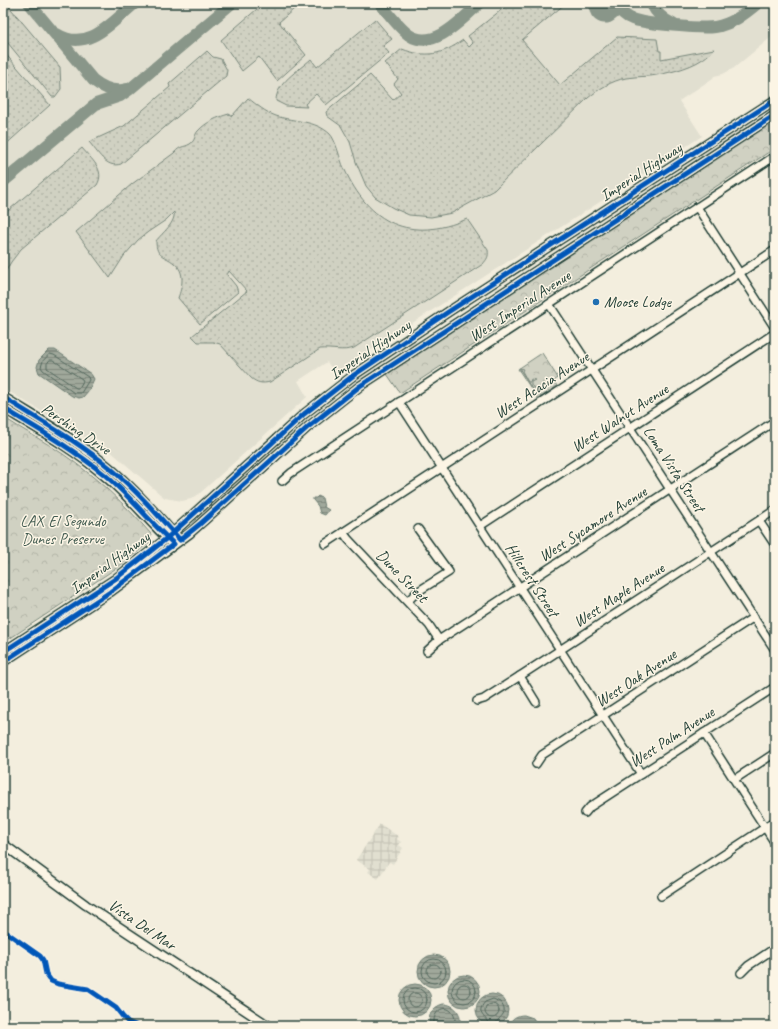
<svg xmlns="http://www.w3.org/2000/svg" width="778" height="1029" font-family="Caveat,sans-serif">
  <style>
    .built { fill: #e1dfd0 }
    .industrial { fill: url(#industrial-grid) }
    .grass { fill: url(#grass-dots); stroke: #78877b }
    .park { fill: url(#park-crowns); stroke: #78877b }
    .garden { fill: url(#garden-furrows); stroke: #78877b }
    .water { fill: url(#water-rules); stroke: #6c7d72 }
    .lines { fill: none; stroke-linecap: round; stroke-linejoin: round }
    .shore { stroke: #53685d; stroke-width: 1 }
    .taxiway { stroke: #899689; stroke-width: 12 }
    .runway { stroke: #899689; stroke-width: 31 }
    .minor-casing { stroke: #1f3d34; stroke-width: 10 }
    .major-casing { stroke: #1f3d34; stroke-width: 11 }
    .minor { stroke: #fcf5e5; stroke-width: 7 }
    .major { stroke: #fcf5e5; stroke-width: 8 }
    .cycleway-casing { stroke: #fcf5e5; stroke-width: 8 }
    .cycleway { stroke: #0057b8; stroke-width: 5 }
    .poi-dot { fill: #1f6fb2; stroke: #fcf5e5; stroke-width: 1.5 }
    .labels { text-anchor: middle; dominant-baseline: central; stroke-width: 3; stroke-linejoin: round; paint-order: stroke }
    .street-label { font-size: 16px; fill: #1f3d34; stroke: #fcf5e5 }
    .poi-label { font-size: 16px; fill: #1f3d34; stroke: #fcf5e5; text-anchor: start }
    .park-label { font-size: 16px; fill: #425b50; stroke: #fcf5e5 }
  </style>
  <defs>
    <pattern id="industrial-grid" width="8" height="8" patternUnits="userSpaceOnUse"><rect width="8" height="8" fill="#e1dfd0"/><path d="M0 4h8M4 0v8" fill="none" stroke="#c1c0b3"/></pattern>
    <pattern id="grass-dots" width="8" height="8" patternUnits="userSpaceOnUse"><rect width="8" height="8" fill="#d0d1c2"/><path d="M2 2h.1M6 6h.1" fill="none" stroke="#b2b4a7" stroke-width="1.8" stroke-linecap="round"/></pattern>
    <pattern id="park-crowns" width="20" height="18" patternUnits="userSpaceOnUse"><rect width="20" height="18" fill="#d0d1c2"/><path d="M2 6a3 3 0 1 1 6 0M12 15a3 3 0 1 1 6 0" fill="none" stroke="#b2b4a7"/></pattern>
    <pattern id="garden-furrows" width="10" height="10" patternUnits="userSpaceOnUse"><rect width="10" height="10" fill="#d0d1c2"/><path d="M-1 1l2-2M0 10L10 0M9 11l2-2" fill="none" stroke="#b2b4a7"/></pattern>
    <pattern id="water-rules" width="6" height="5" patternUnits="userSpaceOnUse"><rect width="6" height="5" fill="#a0a89b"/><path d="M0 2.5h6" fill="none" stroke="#828a7f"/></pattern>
  </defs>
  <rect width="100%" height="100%" fill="#f3eede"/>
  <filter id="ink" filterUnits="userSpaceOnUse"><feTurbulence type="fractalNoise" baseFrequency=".025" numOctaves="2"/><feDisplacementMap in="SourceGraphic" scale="8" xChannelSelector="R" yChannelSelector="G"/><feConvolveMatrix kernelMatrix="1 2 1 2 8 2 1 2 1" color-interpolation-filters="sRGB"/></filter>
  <g filter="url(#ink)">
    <path class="built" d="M3,3H775V34L734,68L723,74L714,76L713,78L679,101L702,136L335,373L327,362L298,381L307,397L199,494L191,499L182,501L165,498L160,494L94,437L91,441L3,388Z"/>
    <path class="industrial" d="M380,824L399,837L397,839L401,842L399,845L403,848L393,864L389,862L378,879L368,872L370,869L356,860Z"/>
    <g class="grass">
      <path d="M3,3H6L60,67L61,89L55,97H52L3,37Z"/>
      <path d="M264,3H301L279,22L306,55L277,81L259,57L242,71L221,40Z"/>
      <path d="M510,3H566L522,40L560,85L617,37L657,39L659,51H661V59L714,49C702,64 680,70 662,74C650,77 638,76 626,78C611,81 599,89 588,98L494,190L452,213L431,217L409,215L393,208L375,197L366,186L356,162L350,142L341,126L327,116L326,112L370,75L393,100L401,93L394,84L398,79L385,63L402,49C426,58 442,55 463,40L469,47L473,43L468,36Z"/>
      <path d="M375,19L392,39L383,46L389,53L326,105L316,94L305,104L307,107L286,106L276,101C276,83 298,71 311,59L317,67Z"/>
      <path d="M3,51L50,105L3,147Z"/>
      <path d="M207,51L213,57L221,59L227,70L226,76L121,164C106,169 98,152 89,142L124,126L170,87L169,84Z"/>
      <path d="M248,98C257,105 265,112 276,116C295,122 315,120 330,134C336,140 340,160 344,168C369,224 410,243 467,219L488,250C489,257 487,259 483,264L354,348C343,352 332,348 320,349L270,382C262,384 257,383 251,378L220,344L213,342H198L192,336L247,291L229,271L227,275L236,286L238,292L200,324L178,298C182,287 186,272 174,263C165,255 156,258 156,241C162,233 176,223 174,212L166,220L148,232L138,240L124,256L110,278L76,232L132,184L174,153C181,145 183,148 190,144C196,140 194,135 198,131C206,122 218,117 229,114L232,116Z"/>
      <path d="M82,148C91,159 106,170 97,185L21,249L11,262L3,276V215Z"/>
    </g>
    <g class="park">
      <path d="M775,120V148L400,393L387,374L390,370Z"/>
      <path d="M542,353L558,378L554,381L557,386L538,399L518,369Z"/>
      <path d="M3,417C23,430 44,441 63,454C95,476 125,504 151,534L150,542L118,567L3,643Z"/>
    </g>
    <path class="garden" d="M519,368L523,369L522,371L528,382H530L531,379L535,380L531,382C530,388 535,387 538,390L541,397L538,399Z"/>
    <g class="water">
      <path d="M49,350H55L91,374L94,379L89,390L83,397L79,398L72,396L39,373L37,367L39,360Z"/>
      <path d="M318,496L322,498L324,507L329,510L325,515L320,513L318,506L313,500V498H316Z"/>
      <circle cx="434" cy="971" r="16"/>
      <circle cx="464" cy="991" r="16"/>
      <circle cx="415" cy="1000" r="16"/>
      <circle cx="492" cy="1010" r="16"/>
      <path d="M443,1004C455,1004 463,1014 459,1026H430C427,1016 432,1007 443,1004Z"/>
      <path d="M524,1015L533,1018L538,1026H508C511,1019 516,1015 524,1015Z"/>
    </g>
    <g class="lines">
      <g class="shore">
        <path d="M50,354L54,355L88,377L89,380L81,393H74L43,370L41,367L43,361Z"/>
        <path d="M50,360H53L82,379L83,381L79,388H76L47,368V364Z"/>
        <circle cx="434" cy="971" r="12"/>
        <circle cx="434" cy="971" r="7"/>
        <circle cx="464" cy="991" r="12"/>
        <circle cx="464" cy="991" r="7"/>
        <circle cx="415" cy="1000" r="12"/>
        <circle cx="415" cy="1000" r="7"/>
        <circle cx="492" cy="1011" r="7"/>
        <path d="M434,1026C431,1003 458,1002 455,1026"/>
        <path d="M489,1026C488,1016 474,1015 485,1002L493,999L500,1002C511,1015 497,1016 495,1026"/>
      </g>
      <g class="taxiway">
        <path d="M29,3L93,80C103,88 114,93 127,89"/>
        <path d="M380,3C388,13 399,28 409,35C434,52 463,18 480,3"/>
        <path d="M614,3C620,10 624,16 632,19C644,24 702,29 715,27C732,24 745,14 758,3"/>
        <path d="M651,3C656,13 663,20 673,24"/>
        <path d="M57,34C88,53 112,22 135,3"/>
        <path d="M3,182L96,104L120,96L130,89L232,3"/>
      </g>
      <path class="runway" d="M605,8L611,3"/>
      <g class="minor-casing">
        <g id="minor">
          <path d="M697,207L775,328"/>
          <path d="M549,304L775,650"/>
          <path d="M399,402L641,774"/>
          <path d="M282,481L291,473L775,156"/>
          <path d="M759,521L775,545"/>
          <path d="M480,526L775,333"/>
          <path d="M343,532L348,539L429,625L439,640"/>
          <path d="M325,544L775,250"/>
          <path d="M408,601L417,592L449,572L418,529"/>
          <path d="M427,651L439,640L775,421"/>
          <path d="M520,676L536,702"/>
          <path d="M477,701L484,699L520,676L775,510"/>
          <path d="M704,733L775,843"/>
          <path d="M536,764L542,755L754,617"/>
          <path d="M735,779L775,753"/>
          <path d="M585,813L590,807L775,687"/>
          <path d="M661,896L775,821"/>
          <path d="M741,973L748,966L775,948"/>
        </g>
      </g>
      <g class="major-casing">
        <g id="major">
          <path d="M3,397C40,420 78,441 111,469C134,489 155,512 175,535"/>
          <path d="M3,408C38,429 74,449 105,476C129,496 148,520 170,541"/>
          <path d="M3,652L115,579L138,561L167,538L304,414L354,375L448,312L775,100"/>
          <path d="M3,662L110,592L190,533L308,427L360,386L775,115"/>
          <path d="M3,844L86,905L269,1026"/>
        </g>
      </g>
      <use href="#minor" class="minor"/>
      <use href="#major" class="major"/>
      <g class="cycleway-casing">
        <g id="cycleway">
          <path d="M3,397C39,420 77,441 110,468C135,489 158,515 180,540L200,524L308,427L360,386L775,115"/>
          <path d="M3,408C38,429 73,449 105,475C130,496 150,522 174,544L110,592L3,662"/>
          <path d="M3,652L115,579L138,561L167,538L304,414L354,375L448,312L775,100"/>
          <path d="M3,930L40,956L43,960L46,974L51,981L58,984L88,989L116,1008L123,1017L128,1022L138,1026"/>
        </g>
      </g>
      <use href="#cycleway" class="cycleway"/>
    </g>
  </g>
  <circle class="poi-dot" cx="596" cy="302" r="4"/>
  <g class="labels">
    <g class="street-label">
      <text transform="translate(641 172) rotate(-33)">Imperial Highway</text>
      <text transform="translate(520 306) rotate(-33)">West Imperial Avenue</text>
      <text transform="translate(370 350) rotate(-34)">Imperial Highway</text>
      <text transform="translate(542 385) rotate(-33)">West Acacia Avenue</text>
      <text transform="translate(620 418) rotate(-33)">West Walnut Avenue</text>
      <text transform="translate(76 429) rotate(34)">Pershing Drive</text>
      <text transform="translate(674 469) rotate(57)">Loma Vista Street</text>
      <text transform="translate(593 524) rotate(-33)">West Sycamore Avenue</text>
      <text transform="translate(110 563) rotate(-36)">Imperial Highway</text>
      <text transform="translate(402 576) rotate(46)">Dune Street</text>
      <text transform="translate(532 580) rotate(57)">Hillcrest Street</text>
      <text transform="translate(619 595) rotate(-33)">West Maple Avenue</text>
      <text transform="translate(636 678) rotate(-33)">West Oak Avenue</text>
      <text transform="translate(672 737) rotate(-33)">West Palm Avenue</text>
      <text transform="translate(142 925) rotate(34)">Vista Del Mar</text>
    </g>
    <g class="poi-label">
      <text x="604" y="302">Moose Lodge</text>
    </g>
    <g class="park-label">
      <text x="63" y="521">LAX El Segundo<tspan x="63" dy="18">Dunes Preserve</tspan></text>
    </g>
  </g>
  <rect width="778" height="1029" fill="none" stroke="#fcf5e5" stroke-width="16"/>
  <rect x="8" y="8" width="762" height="1013" fill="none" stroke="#1f3d34" stroke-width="1.5" filter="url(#ink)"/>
</svg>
